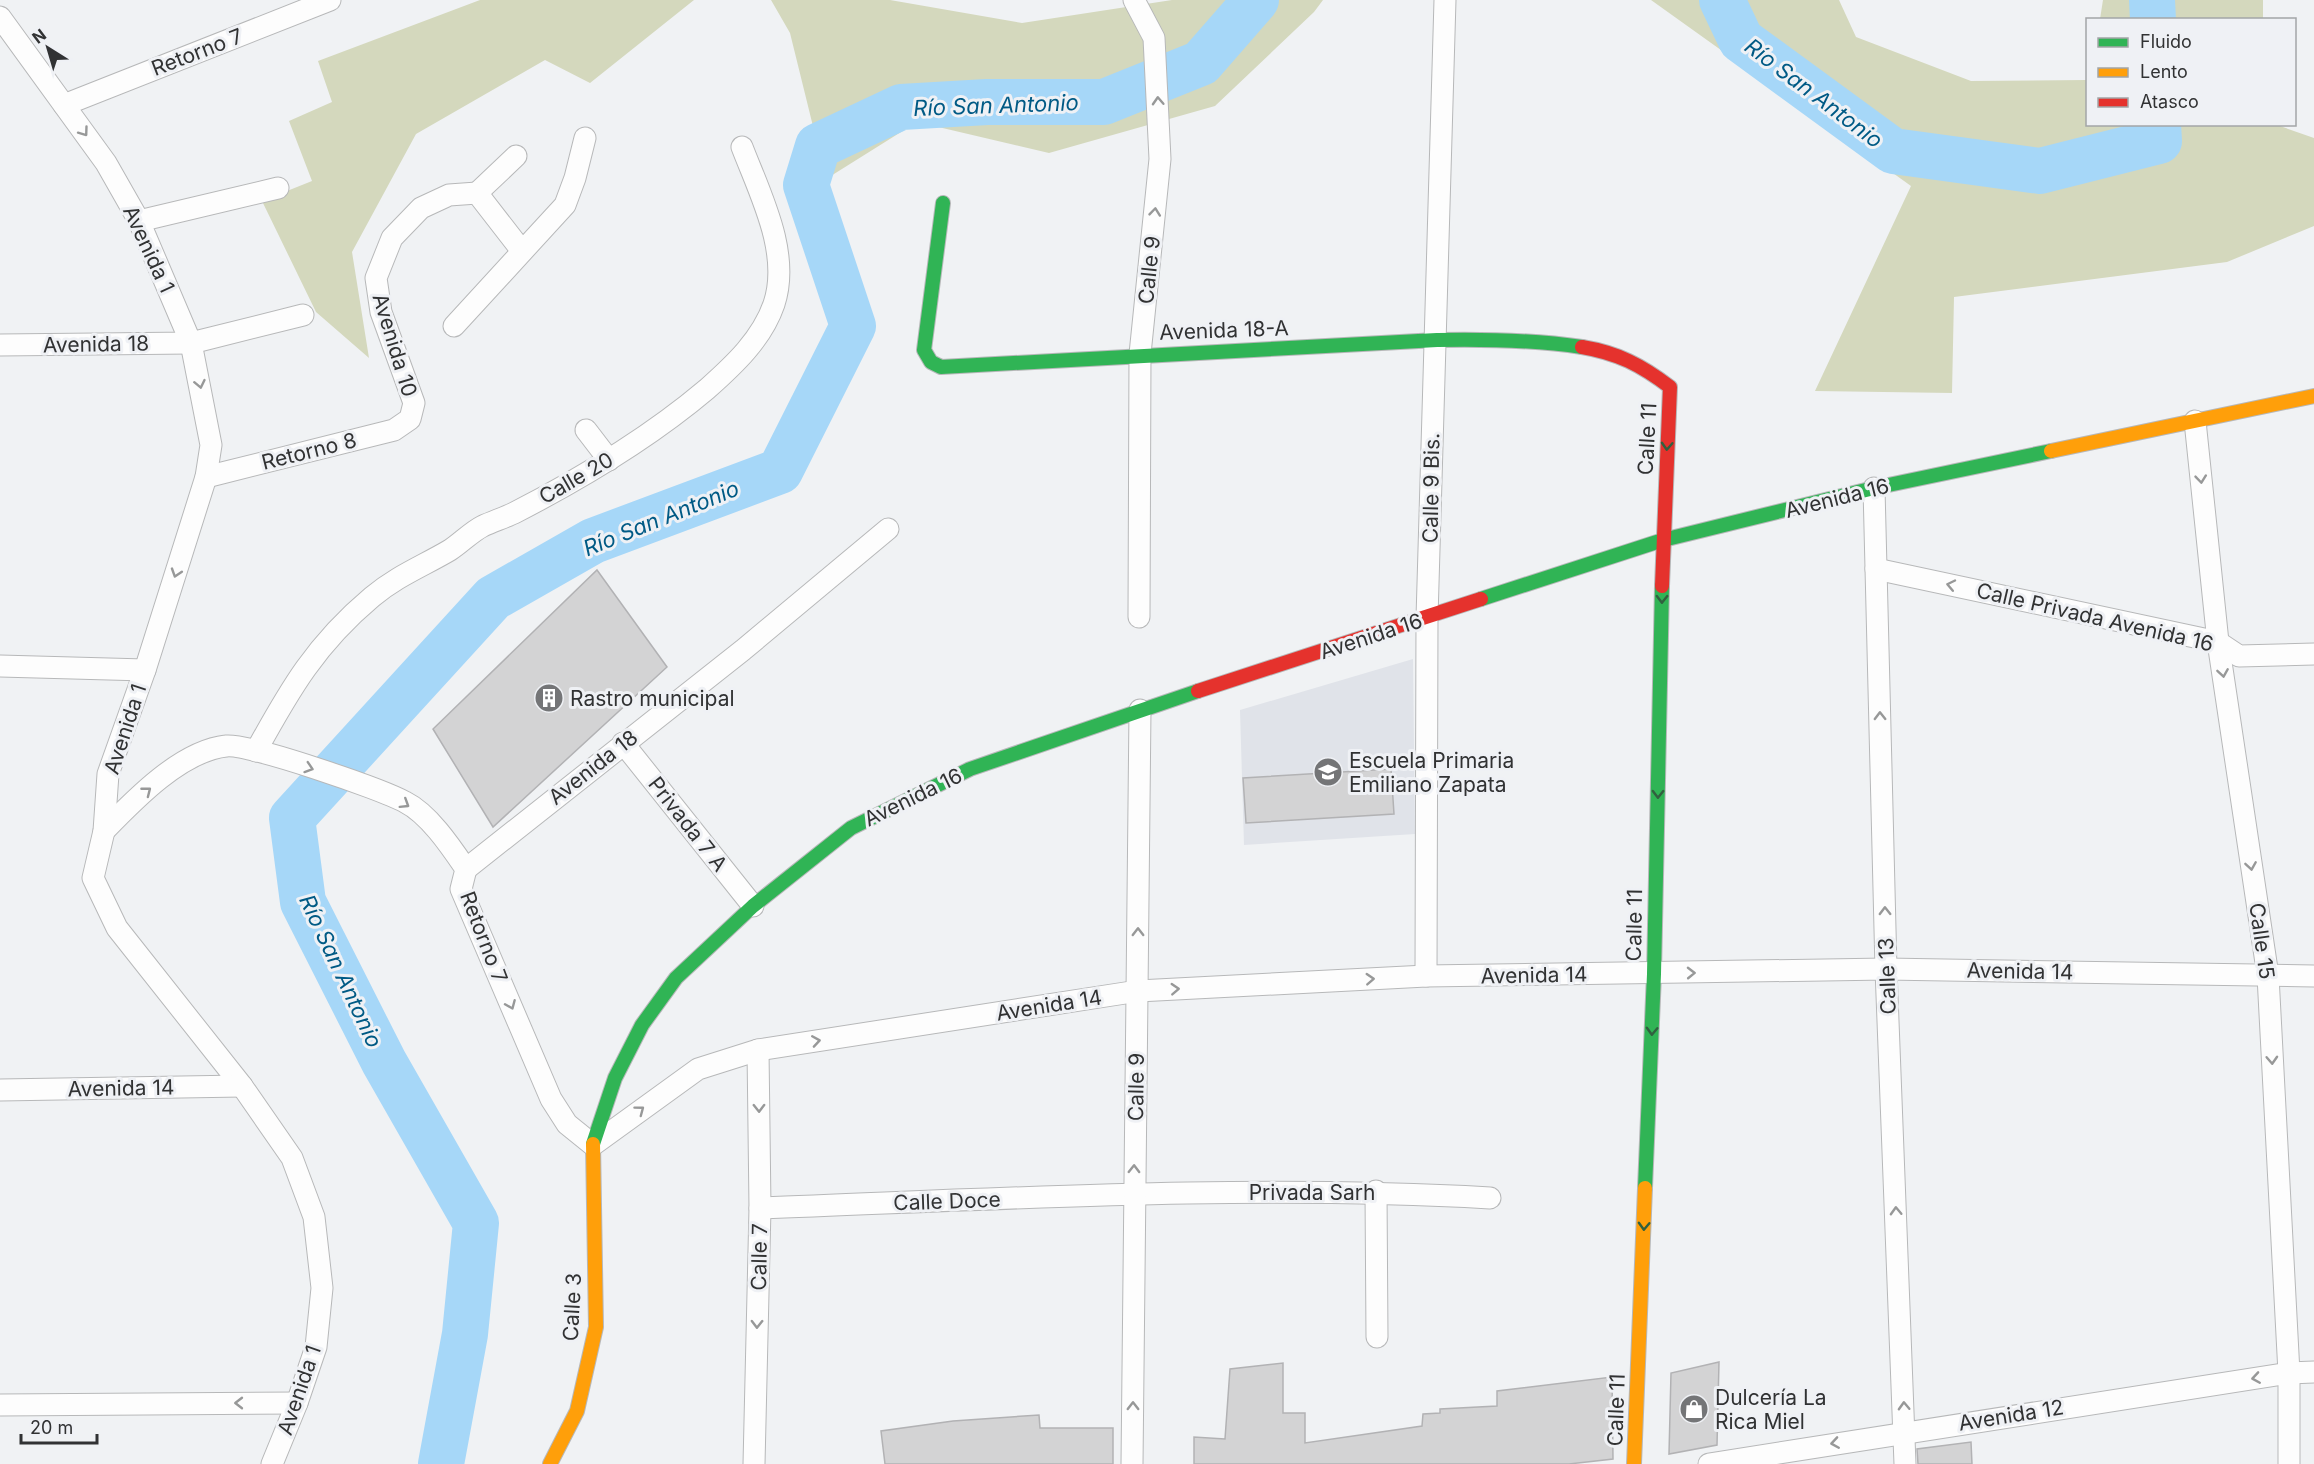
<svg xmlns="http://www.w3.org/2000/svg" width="2314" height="1464" font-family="Inter,sans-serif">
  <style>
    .built { fill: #e0e3e9 }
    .green { fill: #d4d8bd }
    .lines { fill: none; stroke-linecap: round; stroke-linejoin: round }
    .river { stroke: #a6d7f8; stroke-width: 46 }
    .building { fill: #d3d3d4; stroke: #b2b2b4; stroke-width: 1.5 }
    .street-casing { stroke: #b7b8b9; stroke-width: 23 }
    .fast-casing { stroke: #b7b8b9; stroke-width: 16 }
    .slow-casing { stroke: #b7b8b9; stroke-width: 16 }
    .jam-casing { stroke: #b7b8b9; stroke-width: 16 }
    .street { stroke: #fdfdfd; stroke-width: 21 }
    .fast { stroke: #30b455; stroke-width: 14 }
    .slow { stroke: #ff9f0a; stroke-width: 14 }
    .jam { stroke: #e5322d; stroke-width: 14 }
    .oneway { stroke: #979898 }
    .oneway2 { stroke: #31603f }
    .labels { text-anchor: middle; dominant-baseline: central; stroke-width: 6; stroke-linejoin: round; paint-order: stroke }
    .street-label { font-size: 21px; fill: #313233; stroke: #eff1f5 }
    .poi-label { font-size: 21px; fill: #313233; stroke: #eff1f5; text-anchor: start }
    .water-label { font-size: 22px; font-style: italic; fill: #005a85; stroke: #eff1f5 }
  </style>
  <rect width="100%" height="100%" fill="#f0f2f4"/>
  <path class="built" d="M1413,659L1415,834L1244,845L1240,710Z"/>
  <g class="green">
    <path d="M480,0H694L590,83L545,60L416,134L352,252L369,358L316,312L262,201L312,181L289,121L332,102L318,61Z"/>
    <path d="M771,0H890L1022,23L1172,0H1323L1314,12L1215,106L1049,153L917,122L826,179L790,33Z"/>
    <path d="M1651,0H1839L1856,37L1971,81L2087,80L2088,124L2277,125L2314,138V226L2227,262L1954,297L1952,393L1815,391L1911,186Z"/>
    <path d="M2103,0H2263V19H2100Z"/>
  </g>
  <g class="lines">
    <g class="river">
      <path d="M1722,0L1741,40L1893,151L2040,171L2159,141L2158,124"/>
      <path d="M2152,0L2153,20"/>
      <path d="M441,1464L465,1334L476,1223L384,1062L303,902L292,818L493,598L593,541L780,471L853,326L806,185L818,146L901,107L987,102H1104L1201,63L1256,0"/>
    </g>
  </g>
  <g class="building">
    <path d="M597,570L667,667L493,827L433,729Z"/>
    <path d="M1391,769L1394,814L1246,823L1243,778Z"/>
    <path d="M1719,1362L1717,1445L1669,1454L1671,1373Z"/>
    <path d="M1283,1363V1413H1305V1443L1422,1426L1423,1414L1440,1413V1409L1497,1406V1391L1612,1377L1613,1459L1569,1464H1194V1437L1225,1439L1230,1369Z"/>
    <path d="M1039,1415L1040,1428H1113V1464H885L881,1431L953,1421Z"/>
    <path d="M1971,1442L1972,1464H1918L1917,1449Z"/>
  </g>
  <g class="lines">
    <g class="street-casing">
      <g id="street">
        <path d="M1134,0L1154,38L1160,159L1140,354L1139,617"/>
        <path d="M0,17L106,163L139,221L191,343L211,445L206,477L145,670L108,774L104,831L93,878L117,928L242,1086L292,1158L314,1217L322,1288L316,1347L297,1403L272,1464"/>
        <path d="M64,105L330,0"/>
        <path d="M477,193L522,251"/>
        <path d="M477,193L516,156"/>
        <path d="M139,221L278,188"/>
        <path d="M454,326L565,205L575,178L585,138"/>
        <path d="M0,345L191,343L303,315"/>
        <path d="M2195,421L2218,642L2268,976L2289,1373V1464"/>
        <path d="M586,430L609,460"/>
        <path d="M206,477L394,430L410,419L414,403L381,312L376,278L392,238L421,208L449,195L477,193"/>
        <path d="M1874,488L1886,969L1905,1464"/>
        <path d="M1876,569L2218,642L2239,656L2314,654"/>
        <path d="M0,666L145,670"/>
        <path d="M623,743L753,906"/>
        <path d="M256,751C290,689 316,644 372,597C397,576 423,566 450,550C461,543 471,532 483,526C494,521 506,517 516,512C584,477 649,438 707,389C734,365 762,339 774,304C791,253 760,194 742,147"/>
        <path d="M104,831C134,800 181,751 226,746C248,743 381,789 405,802C429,814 451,847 466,869L461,889L551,1099L567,1124L593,1145L698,1069L758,1050L1138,991L1426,976L1886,969L2314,976"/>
        <path d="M466,869L743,650L888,529"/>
        <path d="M1426,976L1427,618L1445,0"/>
        <path d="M0,1090L242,1086"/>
        <path d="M1376,1191L1377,1337"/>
        <path d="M760,1208C1003,1199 1247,1184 1490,1198"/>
        <path d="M0,1405L297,1403"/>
        <path d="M754,1464L760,1208L758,1050"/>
        <path d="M1132,1464L1140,710"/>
        <path d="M1709,1464L2289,1373L2314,1372"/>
      </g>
    </g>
    <g class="fast-casing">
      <g id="fast">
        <path d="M943,203L924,350L931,362L941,367L1437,340C1486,339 1534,340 1582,347"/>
        <path d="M1481,599L1663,540L1874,488L2051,451"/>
        <path d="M593,1144L615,1078L642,1025L676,978L753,906L851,828L970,769L1198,691"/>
        <path d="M1645,1188L1654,974L1662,586"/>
      </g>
    </g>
    <g class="slow-casing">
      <g id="slow">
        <path d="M2051,451L2314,396"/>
        <path d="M550,1464L577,1411L596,1327L593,1144"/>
        <path d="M1634,1464L1645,1188"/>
      </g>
    </g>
    <g class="jam-casing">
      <g id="jam">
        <path d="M1582,347C1618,353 1641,365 1670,387L1662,586"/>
        <path d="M1198,691L1481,599"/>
      </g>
    </g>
    <use href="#street" class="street"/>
    <use href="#fast" class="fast"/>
    <use href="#slow" class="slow"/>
    <use href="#jam" class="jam"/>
  </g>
  <defs><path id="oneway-chevron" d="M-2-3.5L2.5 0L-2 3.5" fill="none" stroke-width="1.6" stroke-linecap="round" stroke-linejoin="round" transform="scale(1.5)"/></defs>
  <g class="oneway">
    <use href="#oneway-chevron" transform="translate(1158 101) rotate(-93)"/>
    <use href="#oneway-chevron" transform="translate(84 132) rotate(54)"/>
    <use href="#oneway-chevron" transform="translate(1155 212) rotate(-84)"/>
    <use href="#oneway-chevron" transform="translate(200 384) rotate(78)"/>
    <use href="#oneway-chevron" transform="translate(2201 479) rotate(84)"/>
    <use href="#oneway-chevron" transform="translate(176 573) rotate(108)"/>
    <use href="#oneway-chevron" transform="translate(1951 585) rotate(-168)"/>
    <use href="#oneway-chevron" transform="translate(2223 673) rotate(81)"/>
    <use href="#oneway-chevron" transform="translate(1880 716) rotate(-91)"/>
    <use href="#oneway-chevron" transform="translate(309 768) rotate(18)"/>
    <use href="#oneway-chevron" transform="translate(147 791) rotate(-38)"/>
    <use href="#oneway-chevron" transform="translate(405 804) rotate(32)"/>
    <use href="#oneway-chevron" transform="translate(2251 866) rotate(81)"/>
    <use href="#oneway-chevron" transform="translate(1885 911) rotate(-91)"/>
    <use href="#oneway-chevron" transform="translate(1138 932) rotate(-90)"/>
    <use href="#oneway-chevron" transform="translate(1691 973) rotate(-1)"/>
    <use href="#oneway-chevron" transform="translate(1370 979) rotate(-3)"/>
    <use href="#oneway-chevron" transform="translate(1175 989) rotate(-3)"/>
    <use href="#oneway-chevron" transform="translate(511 1005) rotate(67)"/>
    <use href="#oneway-chevron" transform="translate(816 1041) rotate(-9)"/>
    <use href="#oneway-chevron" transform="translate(2272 1060) rotate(87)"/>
    <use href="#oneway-chevron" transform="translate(759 1108) rotate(89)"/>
    <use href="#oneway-chevron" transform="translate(640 1110) rotate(-37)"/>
    <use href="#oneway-chevron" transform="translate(1134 1169) rotate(-89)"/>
    <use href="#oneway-chevron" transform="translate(1896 1211) rotate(-92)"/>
    <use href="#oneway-chevron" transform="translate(757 1324) rotate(91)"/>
    <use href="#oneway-chevron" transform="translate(2256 1378) rotate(171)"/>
    <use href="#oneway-chevron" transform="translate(239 1403) rotate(180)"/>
    <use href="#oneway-chevron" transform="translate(1133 1406) rotate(-90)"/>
    <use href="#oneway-chevron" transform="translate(1904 1406) rotate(-92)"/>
    <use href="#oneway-chevron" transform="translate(1835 1443) rotate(171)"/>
  </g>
  <g class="oneway2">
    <use href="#oneway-chevron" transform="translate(1667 446) rotate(93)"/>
    <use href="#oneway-chevron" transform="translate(1662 599) rotate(91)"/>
    <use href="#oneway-chevron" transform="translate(1658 794) rotate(91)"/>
    <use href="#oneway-chevron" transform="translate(1652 1031) rotate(92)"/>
    <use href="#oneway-chevron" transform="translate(1644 1226) rotate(92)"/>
  </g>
  <defs>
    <g id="building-disc" transform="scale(1.5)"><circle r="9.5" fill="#747577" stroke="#eff1f5"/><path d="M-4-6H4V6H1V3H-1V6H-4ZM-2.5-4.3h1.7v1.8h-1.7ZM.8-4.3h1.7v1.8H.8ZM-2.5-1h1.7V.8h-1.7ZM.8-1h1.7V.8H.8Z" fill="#fff"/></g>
    <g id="school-disc" transform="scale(1.5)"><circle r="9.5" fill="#747577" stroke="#eff1f5"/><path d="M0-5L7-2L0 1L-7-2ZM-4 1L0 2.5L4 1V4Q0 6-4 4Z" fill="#fff"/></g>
    <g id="shop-disc" transform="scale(1.5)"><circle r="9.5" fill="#747577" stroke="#eff1f5"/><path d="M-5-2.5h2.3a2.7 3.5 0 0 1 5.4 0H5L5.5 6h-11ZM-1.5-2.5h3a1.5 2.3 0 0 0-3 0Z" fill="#fff"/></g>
  </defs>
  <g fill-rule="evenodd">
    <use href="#building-disc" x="549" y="698"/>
    <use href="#school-disc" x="1328" y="772"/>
    <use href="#shop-disc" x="1694" y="1409"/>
  </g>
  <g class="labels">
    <g class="street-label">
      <text transform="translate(197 52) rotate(-21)">Retorno 7</text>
      <text transform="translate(149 249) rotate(65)">Avenida 1</text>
      <text transform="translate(1149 270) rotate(-84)">Calle 9</text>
      <text transform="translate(1224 330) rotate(-2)">Avenida 18-A</text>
      <text transform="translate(96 344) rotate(-1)">Avenida 18</text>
      <text transform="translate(395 345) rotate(73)">Avenida 10</text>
      <text transform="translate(1647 439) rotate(-87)">Calle 11</text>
      <text transform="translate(309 451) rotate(-14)">Retorno 8</text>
      <text transform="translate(576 478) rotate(-30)">Calle 20</text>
      <text transform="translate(1431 488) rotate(-89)">Calle 9 Bis.</text>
      <text transform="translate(1837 498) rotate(-14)">Avenida 16</text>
      <text transform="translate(2095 617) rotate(13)">Calle Privada Avenida 16</text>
      <text transform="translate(1371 636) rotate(-18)">Avenida 16</text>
      <text transform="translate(125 729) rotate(-72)">Avenida 1</text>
      <text transform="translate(593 767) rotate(-38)">Avenida 18</text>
      <text transform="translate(913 797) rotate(-26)">Avenida 16</text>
      <text transform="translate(688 824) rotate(52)">Privada 7 A</text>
      <text transform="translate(1634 925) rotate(-89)">Calle 11</text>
      <text transform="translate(484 937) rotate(69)">Retorno 7</text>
      <text transform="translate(2262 941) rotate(82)">Calle 15</text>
      <text transform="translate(2020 971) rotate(1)">Avenida 14</text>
      <text transform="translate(1534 975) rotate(-1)">Avenida 14</text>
      <text transform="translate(1887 976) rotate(-92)">Calle 13</text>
      <text transform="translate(1049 1005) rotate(-9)">Avenida 14</text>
      <text transform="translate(1136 1087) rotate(-89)">Calle 9</text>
      <text transform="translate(121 1088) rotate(-1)">Avenida 14</text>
      <text x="1312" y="1192">Privada Sarh</text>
      <text transform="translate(947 1201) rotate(-2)">Calle Doce</text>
      <text transform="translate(759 1257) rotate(-89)">Calle 7</text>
      <text transform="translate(572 1307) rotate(-87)">Calle 3</text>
      <text transform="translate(299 1390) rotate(-71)">Avenida 1</text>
      <text transform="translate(1616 1410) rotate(-88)">Calle 11</text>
      <text transform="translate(2011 1415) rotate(-9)">Avenida 12</text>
    </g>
    <g class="poi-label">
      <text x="570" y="698">Rastro municipal</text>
      <text x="1349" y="760">Escuela Primaria<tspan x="1349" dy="24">Emiliano Zapata</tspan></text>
      <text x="1715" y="1397">Dulcería La<tspan x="1715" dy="24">Rica Miel</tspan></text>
    </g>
    <g class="water-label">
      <text transform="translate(1814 93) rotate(37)">Río San Antonio</text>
      <text transform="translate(996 105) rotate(-2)">Río San Antonio</text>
      <text transform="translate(661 518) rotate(-22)">Río San Antonio</text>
      <text transform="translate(341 971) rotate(65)">Río San Antonio</text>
    </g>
  </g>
  <rect x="2086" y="18" width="210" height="108" fill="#eff1f5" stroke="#a3a5a7" stroke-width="1.5"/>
  <rect x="2098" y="38" width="30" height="9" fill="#30b455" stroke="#a3a5a7" stroke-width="1.5"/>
  <text x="2140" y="48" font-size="18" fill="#313233">Fluido</text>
  <rect x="2098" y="68" width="30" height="9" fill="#ff9f0a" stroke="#a3a5a7" stroke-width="1.5"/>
  <text x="2140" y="78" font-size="18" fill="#313233">Lento</text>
  <rect x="2098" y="98" width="30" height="9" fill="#e5322d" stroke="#a3a5a7" stroke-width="1.5"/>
  <text x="2140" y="108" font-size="18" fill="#313233">Atasco</text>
  <g transform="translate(48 48) rotate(323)" stroke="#eff1f5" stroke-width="4.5" paint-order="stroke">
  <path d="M0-4.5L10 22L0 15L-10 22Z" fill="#313233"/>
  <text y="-9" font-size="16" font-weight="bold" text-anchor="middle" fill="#313233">N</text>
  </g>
  <path d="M21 1434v9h76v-9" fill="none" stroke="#313233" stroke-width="3"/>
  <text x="30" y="1434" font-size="18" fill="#313233" stroke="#eff1f5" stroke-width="4.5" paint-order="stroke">20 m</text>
</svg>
